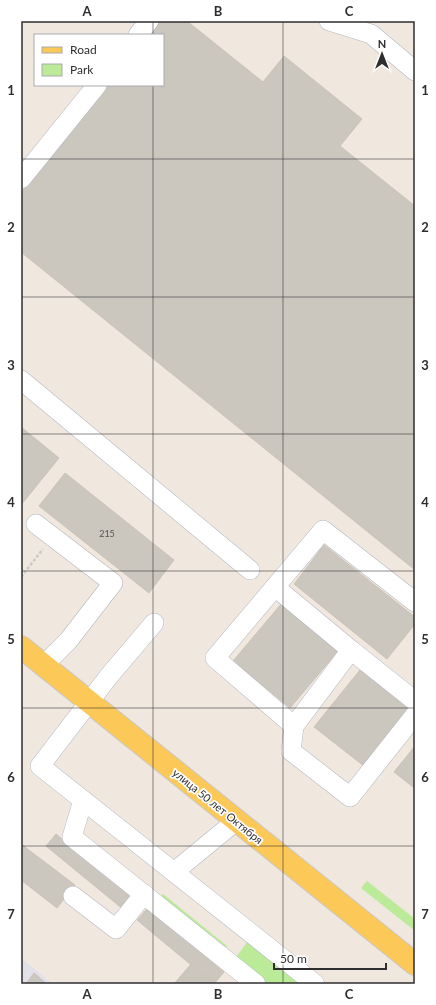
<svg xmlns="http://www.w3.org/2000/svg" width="436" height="1005" font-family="Lato,sans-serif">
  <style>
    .industrial { fill: #e2e0e8 }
    .green { fill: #bbea98 }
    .building { fill: #cbc6be; stroke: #ccc3b8 }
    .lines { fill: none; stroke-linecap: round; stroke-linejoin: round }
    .minor-casing { stroke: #b3b7c2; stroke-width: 20 }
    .major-casing { stroke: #c9c9c9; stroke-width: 24 }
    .path { stroke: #c9c9c9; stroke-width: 2.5; stroke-dasharray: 3 2; stroke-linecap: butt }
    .minor { stroke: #fff; stroke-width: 19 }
    .major { stroke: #fcc858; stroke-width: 22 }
    .grid { fill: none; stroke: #2e2e2e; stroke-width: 1; stroke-opacity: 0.55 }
    .labels { text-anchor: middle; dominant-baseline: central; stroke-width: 3.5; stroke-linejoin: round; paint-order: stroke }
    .number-label { font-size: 9px; fill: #555452 }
    .street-label { font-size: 11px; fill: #2e2e2e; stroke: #fff }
    .neatline { fill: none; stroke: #2e2e2e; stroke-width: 1.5 }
    .grid-label { font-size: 13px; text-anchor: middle; font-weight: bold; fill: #2e2e2e }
  </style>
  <rect width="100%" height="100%" fill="#f0e7df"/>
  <path class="industrial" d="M21,958L53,984H21Z"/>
  <g class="green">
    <path d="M367,881L415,919V931L361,888Z"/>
    <path d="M163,894L227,946L222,952L158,900Z"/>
    <path d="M248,941L302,984H264L234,960Z"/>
  </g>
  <g class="building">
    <path d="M160,21H187L263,82L284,56L362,119L340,146L415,206V570L21,252V193L109,85H163V35H149Z"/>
    <path d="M21,427L59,458L21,505Z"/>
    <path d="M65,473L174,560L149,593L39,506Z"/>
    <path d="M324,545L415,617V624L387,659L294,584Z"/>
    <path d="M282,603L338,651L290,708L233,661Z"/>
    <path d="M360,670L409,709L364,766L314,727Z"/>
    <path d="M415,746V784L413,787L394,772Z"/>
    <path d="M56,834L134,897L124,910L46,846Z"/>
    <path d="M21,844L75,885L57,908L21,880Z"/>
    <path d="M147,909L224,972L214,984L137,920Z"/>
    <path d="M191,964L214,984H174Z"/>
    <path d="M34,973L47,984H26Z"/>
  </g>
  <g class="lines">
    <g class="minor-casing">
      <g id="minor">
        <path d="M329,21L371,34L415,71"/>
        <path d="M138,35L149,21"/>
        <path d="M21,179L97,85"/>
        <path d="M21,380L250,570"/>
        <path d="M36,524L113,583L68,641L44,665"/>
        <path d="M275,587L351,650"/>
        <path d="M415,602L323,530L215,658L294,726L351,650L415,701"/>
        <path d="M154,623L109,676L40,766L315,984"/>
        <path d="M294,726L291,751L350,797L415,715"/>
        <path d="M83,800L72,837L256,984"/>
        <path d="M174,872L236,821"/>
        <path d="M73,896L116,929L144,894"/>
      </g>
    </g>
    <g class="major-casing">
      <path id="major" d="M21,647L415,964"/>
    </g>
    <path class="path" d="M21,577L43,549"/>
    <use href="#minor" class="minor"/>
    <use href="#major" class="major"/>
  </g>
  <path class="grid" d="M153,21V35M283,21V984M153,85V984M21,159H415M21,297H415M21,434H415M21,571H415M21,708H415M21,846H415"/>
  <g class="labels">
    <g class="number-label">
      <text x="107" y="533">215</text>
    </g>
    <g class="street-label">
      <text transform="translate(218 806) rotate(39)">улица 50 лет Октября</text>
    </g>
  </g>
  <rect width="436" height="1005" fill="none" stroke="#ffffff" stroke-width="44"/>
  <rect x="34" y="34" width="130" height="52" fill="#ffffff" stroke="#ababab"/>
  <rect x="42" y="47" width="20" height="6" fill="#fcc858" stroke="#ababab"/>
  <text x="70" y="54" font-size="12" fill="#2e2e2e">Road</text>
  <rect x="42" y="64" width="20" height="12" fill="#bbea98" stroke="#ababab"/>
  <text x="70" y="74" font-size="12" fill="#2e2e2e">Park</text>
  <g transform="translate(382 54)" stroke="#ffffff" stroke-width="3" paint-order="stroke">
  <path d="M0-3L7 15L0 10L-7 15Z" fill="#2e2e2e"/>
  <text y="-6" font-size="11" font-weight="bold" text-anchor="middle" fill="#2e2e2e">N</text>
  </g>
  <path d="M274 963v6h112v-6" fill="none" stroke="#2e2e2e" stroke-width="2"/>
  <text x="280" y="963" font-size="12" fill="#2e2e2e" stroke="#ffffff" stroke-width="3" paint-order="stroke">50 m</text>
  <rect x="22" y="22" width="392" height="961" class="neatline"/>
  <g class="grid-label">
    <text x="87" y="16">A</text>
    <text x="218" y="16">B</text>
    <text x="349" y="16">C</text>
    <text x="11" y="95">1</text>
    <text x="425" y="95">1</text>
    <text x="11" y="232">2</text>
    <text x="425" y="232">2</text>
    <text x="11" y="370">3</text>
    <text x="425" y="370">3</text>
    <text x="11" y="507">4</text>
    <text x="425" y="507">4</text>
    <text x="11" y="644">5</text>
    <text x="425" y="644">5</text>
    <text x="11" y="782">6</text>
    <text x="425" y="782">6</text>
    <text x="11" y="919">7</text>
    <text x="425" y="919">7</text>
    <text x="87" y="999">A</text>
    <text x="218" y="999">B</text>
    <text x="349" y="999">C</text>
  </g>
</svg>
